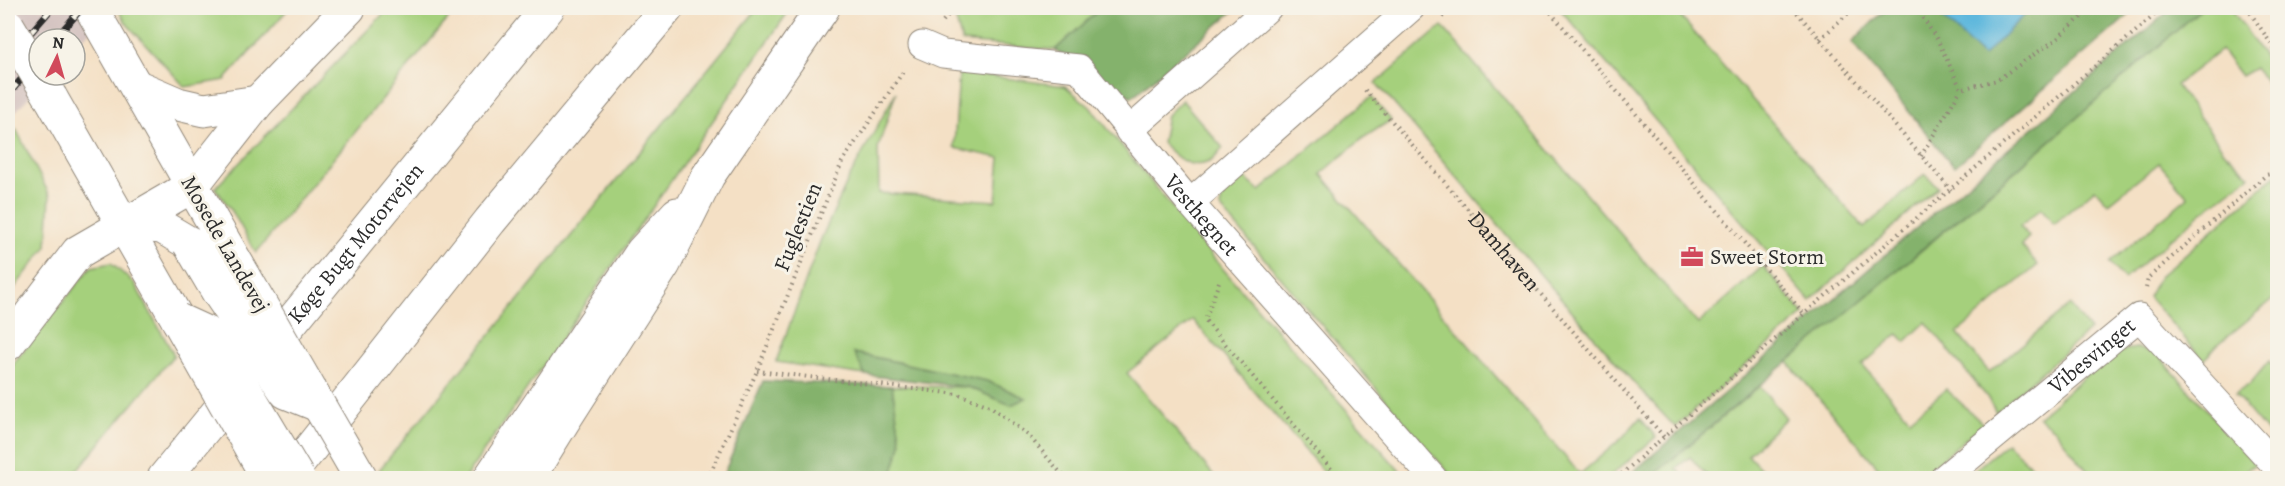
<svg xmlns="http://www.w3.org/2000/svg" width="2285" height="486" font-family="Alegreya,serif">
  <style>
    .industrial { fill: #d1bfbd }
    .green { fill: #a5d07c; stroke: #687e54; stroke-width: 1.5 }
    .forest { fill: #84b26c; stroke: #586e4c; stroke-width: 1.5 }
    .water { fill: #5fb8dd; stroke: #457284; stroke-width: 1.5 }
    .lines { fill: none; stroke-linecap: round; stroke-linejoin: round }
    .minor-casing { stroke: #908678; stroke-width: 29 }
    .secondary-casing { stroke: #908678; stroke-width: 35 }
    .motorway-casing { stroke: #908678; stroke-width: 35 }
    .path { stroke: #908678; stroke-width: 4; stroke-dasharray: 1.5 4.5; stroke-linecap: butt }
    .minor { stroke: #fff; stroke-width: 27 }
    .secondary { stroke: #fff; stroke-width: 33 }
    .motorway { stroke: #fff; stroke-width: 33 }
    .rail-casing { stroke: #2b2b2b; stroke-width: 7 }
    .rail { stroke: #f7f3e8; stroke-width: 4.5; stroke-dasharray: 14; stroke-linecap: butt }
    .secondary-bridge-casing { stroke: #908678; stroke-width: 35; stroke-linecap: butt }
    .motorway-bridge-casing { stroke: #908678; stroke-width: 35; stroke-linecap: butt }
    .secondary-bridge { stroke: #fff; stroke-width: 33 }
    .motorway-bridge { stroke: #fff; stroke-width: 33 }
    .labels { text-anchor: middle; dominant-baseline: central; stroke-width: 6; stroke-linejoin: round; paint-order: stroke }
    .street-label { font-size: 22px; fill: #2b2b2b; stroke: #f7f3e8 }
    .poi-label { font-size: 22px; fill: #2b2b2b; stroke: #f7f3e8; text-anchor: start }
  </style>
  <rect width="100%" height="100%" fill="#f7f3e8"/>
  <filter id="ink" filterUnits="userSpaceOnUse"><feTurbulence type="fractalNoise" baseFrequency=".0167" numOctaves="2"/><feDisplacementMap in="SourceGraphic" scale="12" xChannelSelector="R" yChannelSelector="G"/><feConvolveMatrix kernelMatrix="1 2 1 2 8 2 1 2 1" color-interpolation-filters="sRGB"/></filter>
  <filter id="wash" filterUnits="userSpaceOnUse"><feTurbulence type="fractalNoise" baseFrequency=".008" numOctaves="4" result="noise"/><feDisplacementMap in="SourceGraphic" scale="24" xChannelSelector="R" yChannelSelector="G"/><feGaussianBlur stdDeviation="1.35" result="paint"/><feColorMatrix in="noise" values="0 0 0 0 0 0 0 0 0 0 0 0 0 0 0 0 0 1.4 0 .05"/><feComposite in="paint" operator="in"/></filter>
  <g filter="url(#wash)">
    <rect width="100%" height="100%" fill="#f4e0c5"/>
    <path class="industrial" d="M23,8H112L75,47V39H39V75H49L8,120V24Z"/>
    <g class="green">
      <path d="M117,8H289L225,80L185,87L127,24Z"/>
      <path d="M389,8H457L256,253L232,211L215,188Z"/>
      <path d="M758,8H791L465,478H384L379,470Z"/>
      <path d="M962,8H1101L1055,50L962,42L955,17Z"/>
      <path d="M1559,8H1673L1864,228L1925,174L1938,187L1810,301Z"/>
      <path d="M2202,8H2231L2277,75V96L2255,68L2241,76L2221,50L2176,85L2225,152L2250,176L2205,210L2124,279L2109,263L2188,197L2159,163L2108,204L2095,189L2054,224L2041,208L2020,226L2029,237L2021,245L2038,265L1957,333L1989,372L2070,305L2090,330L1996,412L1987,397L1926,322L1905,342L1898,334L1862,365L1910,419L1946,389L1983,424L1919,478H1887L1787,361C1928,247 2066,129 2202,8Z"/>
      <path d="M1442,26L1698,324L1763,266L1804,314L1675,427L1633,382L1376,83Z"/>
      <path d="M959,72L1065,86L1090,107L1217,262L1406,478H1329L1193,320L1127,373L1216,478H891L901,444L892,386L968,387L1011,405L1026,398L987,381L855,353L865,375L776,362L821,239L849,178L896,92L878,148L879,193L996,201L1000,158L954,148Z"/>
      <path d="M1371,97L1391,120L1363,138L1321,174L1580,474L1622,438L1640,418L1656,437L1608,478H1453L1220,207L1225,185L1240,174L1260,191Z"/>
      <path d="M1182,100L1223,148C1219,152 1214,160 1209,162C1189,171 1174,155 1162,143L1167,115Z"/>
      <path d="M16,129L50,196L47,246L8,296V140Z"/>
      <path d="M2277,174V296L2216,346L2204,360L2148,297L2159,277Z"/>
      <path d="M111,263L134,283L174,355L71,478H8V374L16,360L91,267Z"/>
      <path d="M2136,348L2157,354L2255,464L2236,478H2093L2054,429L2038,417L2113,352Z"/>
      <path d="M2269,361L2277,372V444L2235,394L2250,384Z"/>
      <path d="M1760,386L1786,418L1748,455L1769,478H1709L1690,457L1676,468L1685,478H1650Z"/>
      <path d="M2007,443L2039,474L2033,478H1965Z"/>
    </g>
    <g class="forest">
      <path d="M1101,8H1237L1132,97L1055,50Z"/>
      <path d="M1887,8H1932L1983,55L2031,8H2137L1954,167L1852,42Z"/>
      <path d="M2172,8H2202C2022,169 1834,322 1650,478H1626Z"/>
      <path d="M854,353L987,381L1026,398L1011,405L968,387L865,375Z"/>
      <path d="M763,381L892,386L901,444L891,478H722Z"/>
    </g>
    <path class="water" d="M1932,8H2031L1983,56Z"/>
  </g>
  <g filter="url(#ink)">
    <g class="lines">
      <g class="minor-casing">
        <g id="minor">
          <path id="s2" d="M922,45L943,54L1079,68L1190,203L1433,478"/>
          <path d="M1129,131L1268,8"/>
          <path d="M1190,203L1411,8"/>
          <path id="s3" d="M1944,478L2139,317L2278,468"/>
        </g>
      </g>
      <g class="secondary-casing">
        <g id="secondary">
          <path d="M91,8L214,224"/>
          <path d="M51,98L178,320"/>
        </g>
      </g>
      <g class="motorway-casing">
        <g id="motorway">
          <path d="M136,86L178,104L204,110L258,102"/>
          <path d="M124,224L162,227L189,243"/>
          <path d="M8,344L78,252L192,186L258,102L349,8"/>
          <path id="s4" d="M164,478L548,8"/>
          <path d="M287,478L490,221L667,8"/>
          <path d="M490,478L642,252L677,214"/>
          <path d="M528,478L564,420L664,264L708,176L823,8"/>
        </g>
      </g>
      <g class="path">
        <path d="M1547,8L1804,314"/>
        <path d="M1793,8L1951,190"/>
        <path d="M1916,8L1937,39L1961,89L1997,80L2054,41L2092,8"/>
        <path d="M2247,8L2278,54"/>
        <path d="M1442,17L1453,8"/>
        <path d="M943,21L954,8"/>
        <path d="M1820,39L1854,8"/>
        <path id="s1" d="M1365,90L1664,437"/>
        <path d="M1921,156L1961,89"/>
        <path d="M1219,282L1205,320L1339,478"/>
        <path d="M2146,288L2148,278L2266,175L2278,172"/>
        <path d="M757,371L958,394L990,406L1029,436L1065,478"/>
        <path d="M708,478L757,371L842,162L905,69"/>
        <path d="M1617,478L1804,314L2163,8"/>
      </g>
      <use href="#minor" class="minor"/>
      <use href="#secondary" class="secondary"/>
      <use href="#motorway" class="motorway"/>
      <g class="rail-casing">
        <g id="rail">
          <path d="M55,39L82,8"/>
          <path d="M8,59L52,8"/>
          <path d="M8,95L39,58"/>
        </g>
      </g>
      <use href="#rail" class="rail"/>
      <g class="secondary-bridge-casing">
        <g id="secondary-bridge">
          <path d="M8,26L51,98"/>
          <path d="M214,224L361,478"/>
          <path d="M178,320L268,478"/>
        </g>
      </g>
      <g class="motorway-bridge-casing">
        <g id="motorway-bridge">
          <path d="M189,243L218,292L286,392L318,405"/>
          <path d="M178,320L213,336L298,478"/>
        </g>
      </g>
      <use href="#secondary-bridge" class="secondary-bridge"/>
      <use href="#motorway-bridge" class="motorway-bridge"/>
    </g>
  </g>
  <defs>
    <g id="office-bare" transform="scale(1.8)"><path d="M-6-3h4V-5.5h4V-3h4V5H-6ZM-1-4.5V-3h2v-1.5ZM-6 0V1H6V0Z" fill="#d1495b" stroke="#f7f3e8" stroke-width="2.5" paint-order="stroke"/></g>
  </defs>
  <g fill-rule="evenodd">
    <use href="#office-bare" x="1692" y="257"/>
  </g>
  <g class="labels">
    <g class="street-label">
      <text stroke="none"><textPath href="#s2" startOffset="351">Vesthegnet</textPath></text>
      <text transform="translate(798 227) rotate(-68)">Fuglestien</text>
      <text stroke="none"><textPath href="#s4" startOffset="303">Køge Bugt Motorvejen</textPath></text>
      <text transform="translate(225 244) rotate(60)">Mosede Landevej</text>
      <text stroke="none"><textPath href="#s1" startOffset="213">Damhaven</textPath></text>
      <text stroke="none"><textPath href="#s3" startOffset="192">Vibesvinget</textPath></text>
    </g>
    <g class="poi-label">
      <text x="1710" y="257">Sweet Storm</text>
    </g>
  </g>
  <rect width="2285" height="486" fill="none" stroke="#f7f3e8" stroke-width="30"/>
  <g transform="translate(57 57) rotate(5)"><circle r="28" fill="#f7f3e8" stroke="#a5a39c" stroke-width="1.5"/>
  <path d="M0-4.5L10 22L0 15L-10 22Z" fill="#d1495b"/>
  <text y="-9" font-size="16" font-weight="bold" text-anchor="middle" fill="#2b2b2b">N</text>
  </g>
</svg>
